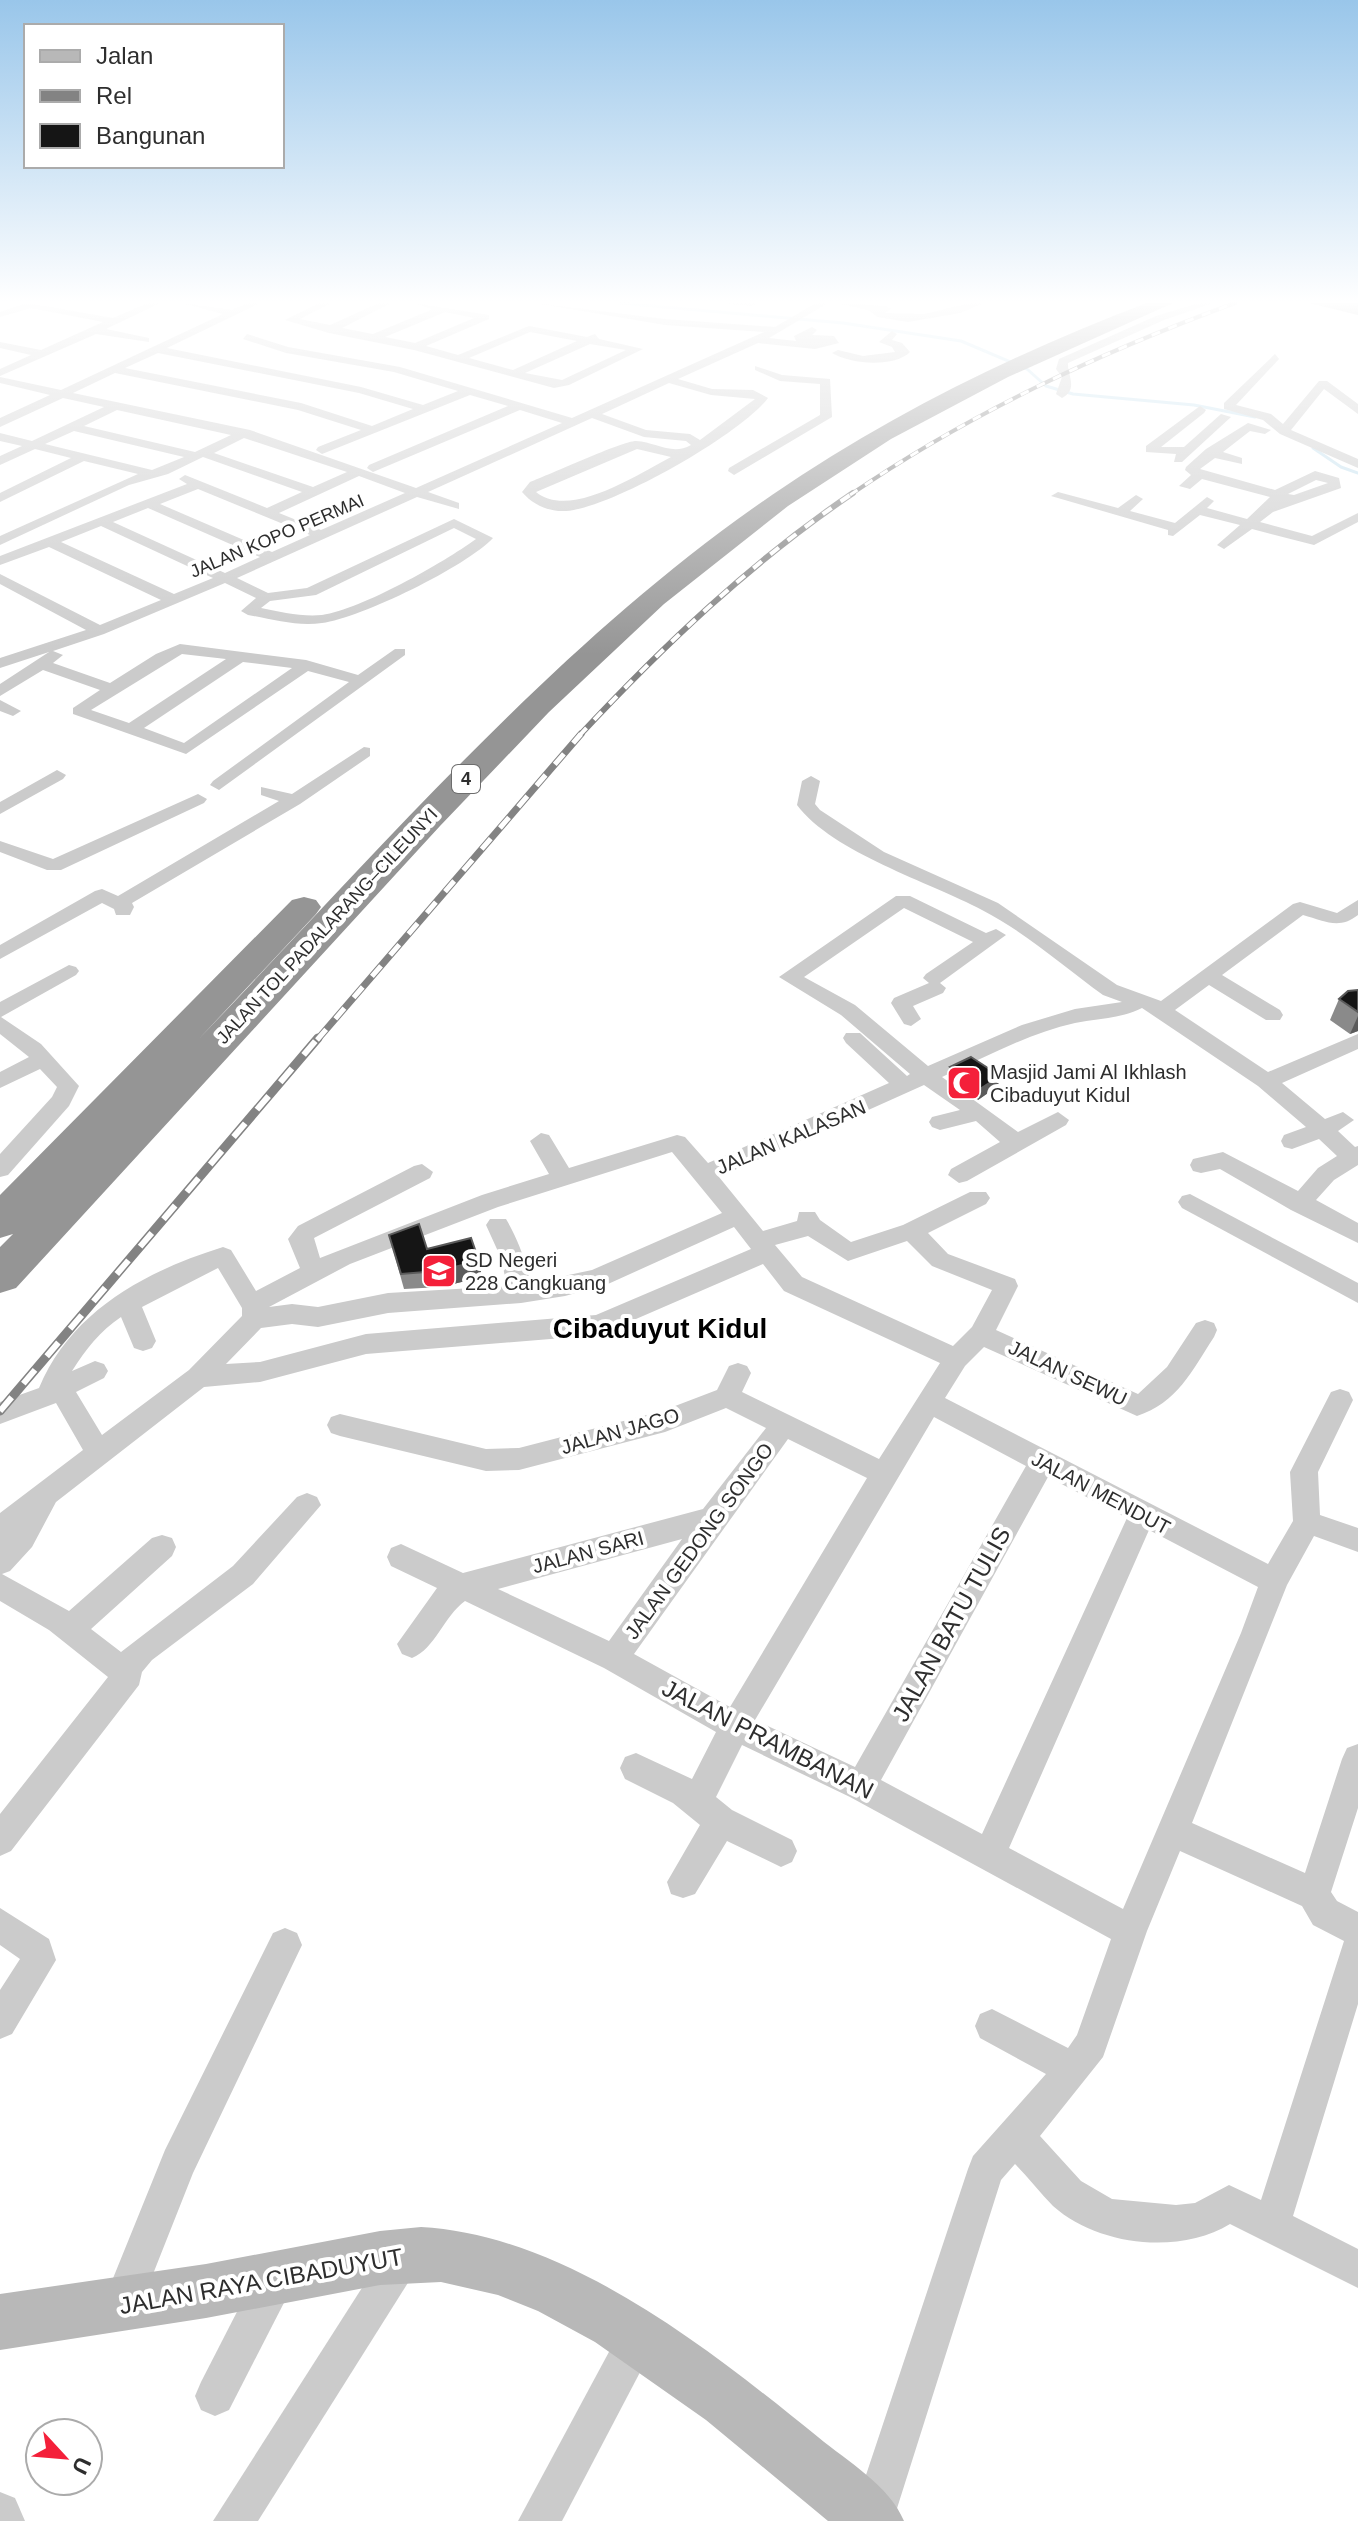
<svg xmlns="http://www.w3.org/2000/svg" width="1358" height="2521" font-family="Helvetica,sans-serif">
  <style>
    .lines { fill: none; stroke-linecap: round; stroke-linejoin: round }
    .stream { stroke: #c4e0ee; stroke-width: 3 }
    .minor { fill: #cbcbcb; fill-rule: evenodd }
    .secondary { fill: #b8b8b8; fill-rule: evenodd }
    .motorway { fill: #959595; fill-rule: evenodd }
    .rail-far3-casing { stroke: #838383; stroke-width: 4 }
    .rail-far2-casing { stroke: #838383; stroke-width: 6 }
    .rail-far1-casing { stroke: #838383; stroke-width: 7 }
    .rail-casing { stroke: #838383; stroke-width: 9 }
    .rail-far3 { stroke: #fff; stroke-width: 3; stroke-dasharray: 9; stroke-linecap: butt }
    .rail-far2 { stroke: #fff; stroke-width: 4; stroke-dasharray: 11; stroke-linecap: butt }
    .rail-far1 { stroke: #fff; stroke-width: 5; stroke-dasharray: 14; stroke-linecap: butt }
    .rail { stroke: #fff; stroke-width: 6; stroke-dasharray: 18; stroke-linecap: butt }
    .wall { fill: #8a8a8a }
    .shaded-wall { fill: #5b5b5b }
    .building { fill: #151515; stroke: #5b5b5b; stroke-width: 2 }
    .labels { text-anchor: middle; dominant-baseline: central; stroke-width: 8; stroke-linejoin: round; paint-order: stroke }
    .far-street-label { font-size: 18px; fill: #2e2e2e; stroke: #fff }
    .shield { fill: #fff; stroke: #6d6d6d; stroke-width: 2 }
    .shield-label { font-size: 18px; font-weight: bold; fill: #2e2e2e }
    .poi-label { font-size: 20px; fill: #2e2e2e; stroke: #fff; text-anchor: start }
    .street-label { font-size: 20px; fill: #2e2e2e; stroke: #fff }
    .near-street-label { font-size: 24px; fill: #2e2e2e; stroke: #fff }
    .district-label { font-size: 28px; font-weight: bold; fill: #000; stroke: #fff }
  </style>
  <rect width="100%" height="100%" fill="#fff"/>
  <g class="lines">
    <g class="stream">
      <path d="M619,303L843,323L961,341L1027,369L1046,386L1073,394L1194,405L1255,417"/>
      <path d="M1313,448L1341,467L1358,473"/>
    </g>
    <g class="minor">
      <path d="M27,303L113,318L148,303H160L106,329L149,338V342L96,334L0,376V369L31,355L0,348V342L41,350L103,322L31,308L0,317V312Z"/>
      <path d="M182,303L232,310L248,303H260L167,348L361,387L423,405L458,391L394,372L286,353L243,339L247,334L288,347L400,367L572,418L764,332L665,325L535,303L665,319L775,327L816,303H828L769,338L796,341L794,336L812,327L817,330L812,335L834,336L839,343L815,349L758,343L678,379L712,389L753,390L768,398C741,434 612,508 566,511C549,512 533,505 522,492L530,482C549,475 622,441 636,441C656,442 672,456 691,445L686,441L644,437L592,418L428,492L459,503V509L417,497L237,578L268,593L307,588L454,519L493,538C467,566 361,618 322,623C298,627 272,619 248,615L241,611L256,598L225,583L104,634L53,651L63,655L53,663L110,683L156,654L180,644L306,660L358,675L395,649H405V655L219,790L210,785L213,781L349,682L308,671L186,754L73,714V708L100,690L43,670L0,696V684L49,652L0,668V658L86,630L0,584V574L100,625L161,600L49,547L0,565V556L187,484L179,479L185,475L267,508L302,492L203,457L168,474L129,485L0,545V536L138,474L84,461L0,502V493L71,458L35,449L0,465V456L22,446L0,441V433L32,441L104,407L63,398L0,427V418L50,395L0,383V377L61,390L223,314ZM158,353L359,393L413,409L372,426L301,403L125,368ZM115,373L298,410L361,430L318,447L316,450L322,454L470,395L508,406L369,465L367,468L373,472L520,410L562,423L416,488L250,430L73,393ZM669,383L711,395L755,399L700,440L690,434L646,430L602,414ZM117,410L231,435L195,452L84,426ZM74,431L184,457L152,470L45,444ZM244,438L347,472L313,487L214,453ZM637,449L671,457C638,474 570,520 536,492ZM359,476L405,493L321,530L279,513ZM198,489L310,535L272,552L160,504ZM148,508L260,557L225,573L113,522ZM101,526L213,578L174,594L61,542ZM454,528L476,539C443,563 362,609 322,615C302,617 280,612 261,608L270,601L316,595ZM182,654L226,659L129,723L91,710ZM243,662L292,668L184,743L144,728Z"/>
      <path d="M319,303H331L300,319L330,325L379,303H391L342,328L373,334L433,309L413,303L489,315V319L426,346L458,355L529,326L587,337L595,334L599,339L643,349L569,385L554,388L414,350L329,333L285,320ZM445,312L474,318L415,343L385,337ZM530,332L577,341L513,370L469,358ZM590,344L626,350L562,380L525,373Z"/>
      <path d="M719,303H757L752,306Z"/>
      <path d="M836,303L886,306L891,309L885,313L924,314L971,303H984L960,313L908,322L878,317L868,310Z"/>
      <path d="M1199,303H1213L1164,320L1068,363C1067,375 1079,389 1062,398L1056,394L1062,377L1056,369L1059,359L1156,316Z"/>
      <path d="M892,331L897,334L892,340L902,343L910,352C894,368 850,364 832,353L838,350L863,356L895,352L892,347L879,342Z"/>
      <path d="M1275,354L1279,359L1236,405L1271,414L1283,424L1319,381H1327L1358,404V414L1324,389L1291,430L1358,459V468L1280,434L1263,420L1224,409V403Z"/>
      <path d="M755,366L782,375L830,379L832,417L734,475L728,471L729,468L820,415V384L780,381L755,370Z"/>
      <path d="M1200,406L1206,410L1204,413L1161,447H1184L1221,414L1231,417L1182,462H1174L1176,454L1146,452V446Z"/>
      <path d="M1248,423L1271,430L1265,434L1250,431L1223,452L1242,458V464L1215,458L1200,469L1275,490L1315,471L1339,478L1341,488L1273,512L1260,522L1312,536L1358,513V522L1314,545L1252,529L1224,549L1217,545L1240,525L1200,515L1173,536L1168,535V530L1051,496L1058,492L1118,508L1136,495L1143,499L1130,511L1175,523L1207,497L1214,501L1207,508L1247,519L1270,497L1202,479L1190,489L1179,486L1191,475L1185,470L1186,467L1206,449ZM1316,480L1328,483L1294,495L1288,494Z"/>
      <path d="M0,700L21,711L13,716L0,711Z"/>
      <path d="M364,747L370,748V756L300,804L132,903L134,907L130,915H116L114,909L102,903L0,959V945L95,891L102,889L118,896L279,801L261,795V787L292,794Z"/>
      <path d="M57,770L66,775L63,779L0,814V802Z"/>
      <path d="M811,776L820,781L815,804L820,810L884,852L998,903L1117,985L1161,1001L1293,904L1300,902L1337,913L1358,900V915C1339,930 1325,921 1303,915L1222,975L1280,1010L1283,1015L1280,1020H1266L1209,985L1175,1010L1268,1072L1358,1034V1049L1282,1083L1325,1119L1343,1112L1354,1120L1338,1131L1355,1147L1358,1146V1165L1334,1180L1316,1200L1358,1223V1243L1291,1210L1220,1169L1201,1173L1193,1171L1190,1165L1193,1159L1223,1152L1298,1191L1318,1168L1337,1156L1319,1139L1292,1149L1284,1147L1281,1141L1284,1135L1306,1127L1258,1086L1142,1008C1120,1019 1099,1018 1075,1023C1029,1033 986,1057 942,1077L1018,1132L1058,1112L1069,1120L1066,1125L967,1181L959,1183L948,1175L951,1169L1000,1142L976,1121L940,1130L932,1127L929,1122L932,1117L960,1110L924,1085L719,1177L763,1231L797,1221L799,1212H815L820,1220L851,1242L903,1225L970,1192H986L990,1198L986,1204L928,1233L948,1254L1015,1279L1018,1286L996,1330L1138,1394L1167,1367L1196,1323L1205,1320L1214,1323L1217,1330L1214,1337C1192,1371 1177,1403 1137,1416L984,1347L965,1366L945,1398L1268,1564L1293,1521L1290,1472L1331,1392L1340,1389L1349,1392L1353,1400L1318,1472L1320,1515L1358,1528V1552L1314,1536L1287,1585L1192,1823L1305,1873L1342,1759L1347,1748L1358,1744V1808L1331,1892L1337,1901L1358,1912V2004L1293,2216L1358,2249V2288L1230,2224C1179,2255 1098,2246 1053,2206C1040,2193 1028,2177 1015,2164L1001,2180L893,2521L851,2520L968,2169L973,2156L1046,2074L980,2038L975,2026L980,2014L992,2009L1068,2048L1077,2035L1111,1939L850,1797L742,1745L716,1797L732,1810L792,1840L797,1851L792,1862L781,1867L727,1841L695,1894L683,1898L671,1894L667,1882L700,1825L673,1803L625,1779L620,1768L625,1757L636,1753L692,1779L716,1732L604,1668L465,1601C444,1616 435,1649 412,1658L402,1654L397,1644L437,1588L391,1566L387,1557L391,1548L401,1544L463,1573L703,1509L766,1428L726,1408L665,1432L519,1470L486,1471L340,1436L331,1433L327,1425L331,1417L340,1414L486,1449L519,1448L662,1411L717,1390L729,1366L738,1363L747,1366L751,1373L742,1392L879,1459L940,1363L784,1291L763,1264L599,1335L366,1354L260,1382L204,1387L56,1502L32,1547L10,1571L2,1574L69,1611L152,1538L162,1535L172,1538L176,1547L172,1556L91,1629L121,1652L233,1566L297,1497L307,1493L317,1497L321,1505L253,1584L152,1660L142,1672L139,1685L11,1851L0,1856V1814L108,1677L49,1630L0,1601V1513L83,1450L56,1403L0,1424V1402L39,1388C71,1311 146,1271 223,1247L231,1250L256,1291L300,1268L288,1239L298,1226L414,1166L422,1164L433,1172L430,1178L314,1238L320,1258L482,1195L549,1174L530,1141L541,1133L549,1135L569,1168L677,1135L685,1137L708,1163L889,1083L846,1043L843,1038L846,1033H860L907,1076L910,1074L841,1015L779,977L896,896H910L986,933L996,929L1006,935L940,983L946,988L943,993L913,1006L921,1019L911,1026L904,1024L891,1003L894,998L929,983L923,978L926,974L973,942L904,908L804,977L855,1005L928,1066L1022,1025L1075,1009L1122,1002L1103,995C1064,967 1025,932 982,910C930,882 833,853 797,805L802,781ZM672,1152L722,1213L592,1270L531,1283C525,1260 518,1239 506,1219H490L486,1225L501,1258L507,1286L388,1293L318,1307L292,1304L269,1307L350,1264L498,1207ZM734,1227L751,1249L596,1315L366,1334L260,1362L226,1364L261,1328L292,1324L318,1327L388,1313L521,1303L565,1296L608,1284ZM808,1236L848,1261L907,1241L932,1266L992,1290L972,1327L953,1346L802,1277L775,1245ZM218,1268L242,1308V1316L189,1370L102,1435L76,1392L104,1378L108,1371L104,1364L95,1361L72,1371C86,1349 100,1331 121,1317L134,1348L143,1351L152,1348L156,1341L142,1307ZM934,1417L1026,1466L855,1767L755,1720ZM788,1439L867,1478L730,1707L634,1654ZM1048,1477L1127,1518L982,1834L881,1780ZM1149,1530L1258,1587L1241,1633L1123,1909L1009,1848ZM682,1539L609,1641L498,1589ZM1180,1851L1302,1906L1313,1925L1344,1941L1261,2200L1229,2185L1195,2203L1176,2205L1112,2199L1081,2181L1040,2136L1103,2057L1147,1931Z"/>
      <path d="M198,794L207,799L204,803L61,870H47L0,852V841L53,859Z"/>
      <path d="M69,965L76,967L79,971L76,975L1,1017L41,1044L79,1086L69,1106L8,1175L0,1177V1154L52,1097L57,1087L40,1069L0,1088V1072L29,1057L0,1034V1002Z"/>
      <path d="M1190,1194L1358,1283V1303L1182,1208L1178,1202L1182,1196Z"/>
      <path d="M0,1908L49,1939L56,1960L12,2034L0,2039V1990L20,1959L0,1945Z"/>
      <path d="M285,1928L297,1933L302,1945L193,2173L136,2317L122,2322L108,2317L103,2303L165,2150L273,1933Z"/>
      <path d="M403,2238L416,2244L422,2257L416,2270L258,2521H213L390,2244Z"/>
      <path d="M275,2260L289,2265L294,2279L289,2293L229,2410L215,2416L201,2410L195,2396L201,2382L261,2265Z"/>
      <path d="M638,2318L652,2324L658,2338L562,2521H518L624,2324Z"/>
      <path d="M0,2492L15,2498L25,2521H0Z"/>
    </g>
    <path class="secondary" d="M421,2227C567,2235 709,2349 818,2437C848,2462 889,2485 904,2521H828L706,2420L595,2342L538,2311L498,2295L441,2282L380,2285L206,2318L0,2350V2294L206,2264L380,2231Z"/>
    <path class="motorway" d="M1147,303H1173L1008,377L891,439L788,506L664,604L549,712L440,826L16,1288L0,1293V1247L13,1234L0,1238V1195L292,900L304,897L316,900L321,907L316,914L196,1042C375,855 558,641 772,495C889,415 1015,353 1147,303Z"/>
    <g class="rail-far3-casing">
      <path id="rail-far3" d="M850,495C970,413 1099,353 1235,303"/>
    </g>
    <g class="rail-far2-casing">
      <path id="rail-far2" d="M579,736C663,646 751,562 853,493"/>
    </g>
    <g class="rail-far1-casing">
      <path id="rail-far1" d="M317,1040L581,734"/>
    </g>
    <g class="rail-casing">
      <path id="rail" d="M0,1411L318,1038"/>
    </g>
    <use href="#rail-far3" class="rail-far3"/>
    <use href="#rail-far2" class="rail-far2"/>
    <use href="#rail-far1" class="rail-far1"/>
    <use href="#rail" class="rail"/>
  </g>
  <g class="wall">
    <path d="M1309,303H1358V315Z"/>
    <path d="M1358,990V1031L1350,1034L1330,1020L1339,999Z"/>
    <path d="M950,1067L998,1086L978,1100L948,1078Z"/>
    <path d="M389,1235L427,1249L482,1277L441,1287L404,1289Z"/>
  </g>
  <g class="shaded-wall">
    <path d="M1358,1016V1031L1350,1034Z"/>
    <path d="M1000,1076L998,1086L978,1100L980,1089Z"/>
    <path d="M479,1261L482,1277L441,1287L438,1271Z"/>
  </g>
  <g class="building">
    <path d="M1358,990V1012L1339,999L1348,991Z"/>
    <path d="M971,1057L1000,1076L980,1089L950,1067Z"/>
    <path d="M419,1224L427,1249L471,1238L479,1261L438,1271L401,1274L389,1235Z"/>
  </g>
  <linearGradient id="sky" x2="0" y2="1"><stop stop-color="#99c6ea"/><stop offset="0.46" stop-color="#fff"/><stop offset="1" stop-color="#fff" stop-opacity="0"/></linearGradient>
  <rect width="1358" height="655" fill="url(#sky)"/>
  <defs>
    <g id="mosque-square" transform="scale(1.8)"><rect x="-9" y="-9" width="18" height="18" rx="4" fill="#f4203a" stroke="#fff"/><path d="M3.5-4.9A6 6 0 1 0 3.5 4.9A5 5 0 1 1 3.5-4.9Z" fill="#fff"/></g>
    <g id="school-square" transform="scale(1.8)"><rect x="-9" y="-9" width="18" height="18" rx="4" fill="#f4203a" stroke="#fff"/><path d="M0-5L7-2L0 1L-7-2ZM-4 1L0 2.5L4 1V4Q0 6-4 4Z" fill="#fff"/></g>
  </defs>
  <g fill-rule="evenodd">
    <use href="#mosque-square" x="964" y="1083"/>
    <use href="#school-square" x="439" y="1271"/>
  </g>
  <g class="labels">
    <g class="far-street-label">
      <text transform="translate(277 536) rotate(-23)">JALAN KOPO PERMAI</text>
      <text transform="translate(327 926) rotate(-47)">JALAN TOL PADALARANG–CILEUNYI</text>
    </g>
    <rect class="shield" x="452" y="765" width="28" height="28" rx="6"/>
    <g class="shield-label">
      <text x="466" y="779">4</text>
    </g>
    <g class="poi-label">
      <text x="990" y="1072">Masjid Jami Al Ikhlash<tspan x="990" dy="23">Cibaduyut Kidul</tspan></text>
      <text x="465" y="1260">SD Negeri<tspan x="465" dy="23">228 Cangkuang</tspan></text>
    </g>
    <g class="street-label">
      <text transform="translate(791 1137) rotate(-23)">JALAN KALASAN</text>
      <text transform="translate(1068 1373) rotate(25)">JALAN SEWU</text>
      <text transform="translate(620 1431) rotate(-16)">JALAN JAGO</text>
      <text transform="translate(1101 1493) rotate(28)">JALAN MENDUT</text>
      <text transform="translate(699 1541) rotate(-54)">JALAN GEDONG SONGO</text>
      <text transform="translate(588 1552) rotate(-15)">JALAN SARI</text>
    </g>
    <g class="near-street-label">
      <text transform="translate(951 1624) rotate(-61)">JALAN BATU TULIS</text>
      <text transform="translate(768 1739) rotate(27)">JALAN PRAMBANAN</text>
      <text transform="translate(261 2281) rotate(-10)">JALAN RAYA CIBADUYUT</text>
    </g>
    <g class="district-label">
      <text x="660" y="1328">Cibaduyut Kidul</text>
    </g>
  </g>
  <rect x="24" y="24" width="260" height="144" fill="#ffffff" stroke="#ababab" stroke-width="2"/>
  <rect x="40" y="50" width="40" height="12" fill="#b8b8b8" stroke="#ababab" stroke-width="2"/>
  <text x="96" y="64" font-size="24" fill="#2e2e2e">Jalan</text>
  <rect x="40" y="90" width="40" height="12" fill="#838383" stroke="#ababab" stroke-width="2"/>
  <text x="96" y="104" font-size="24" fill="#2e2e2e">Rel</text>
  <rect x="40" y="124" width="40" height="24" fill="#151515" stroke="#ababab" stroke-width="2"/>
  <text x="96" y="144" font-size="24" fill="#2e2e2e">Bangunan</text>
  <g transform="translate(64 2457) rotate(116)"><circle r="38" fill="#ffffff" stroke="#ababab" stroke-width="2"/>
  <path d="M0-6L14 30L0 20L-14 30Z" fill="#f4203a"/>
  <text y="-12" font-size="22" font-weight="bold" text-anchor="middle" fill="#2e2e2e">U</text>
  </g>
</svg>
